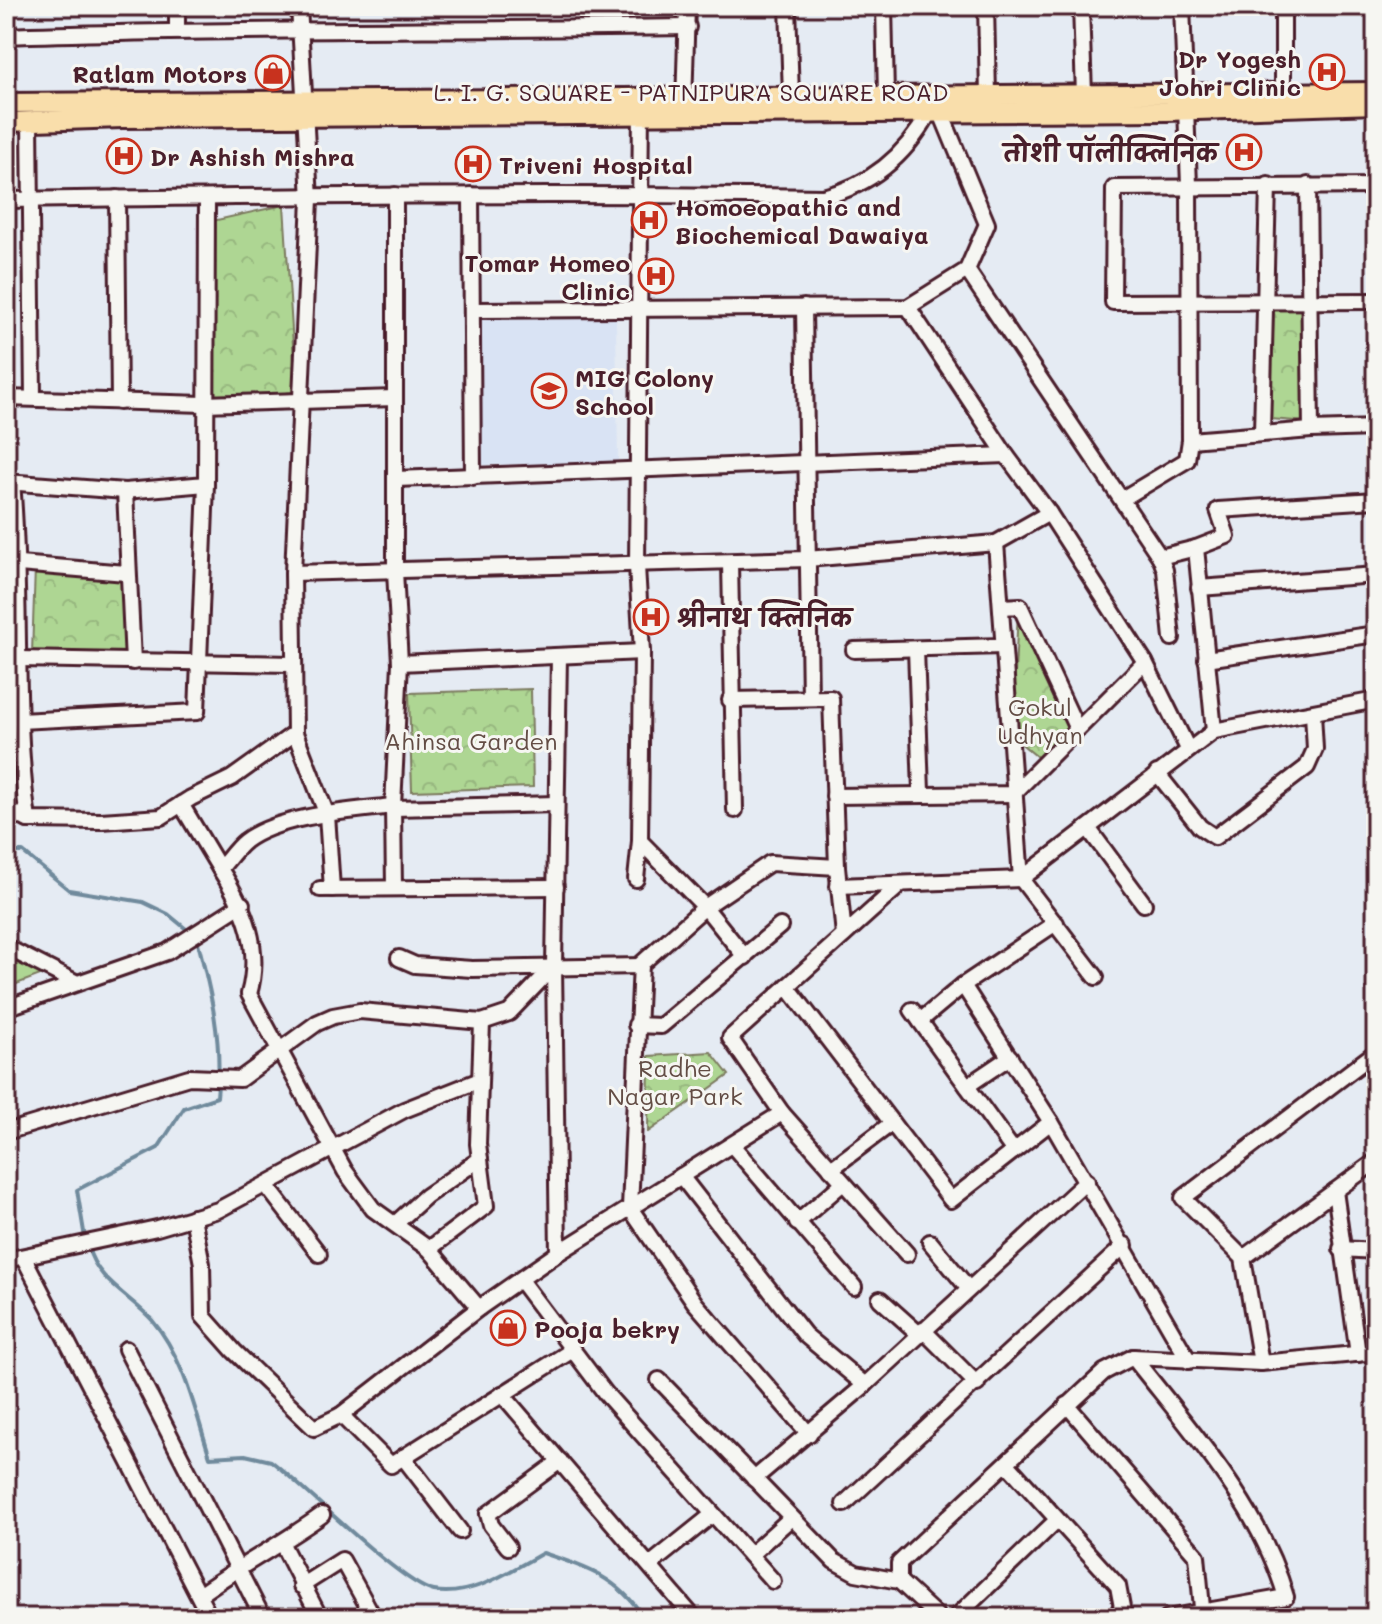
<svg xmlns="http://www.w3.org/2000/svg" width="1382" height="1624" font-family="Mali,'Playpen Sans Deva',sans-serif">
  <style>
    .built { fill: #d9e3f4 }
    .forest { fill: url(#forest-crowns); stroke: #7c7a5f; stroke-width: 2 }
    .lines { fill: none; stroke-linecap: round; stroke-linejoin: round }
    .stream { stroke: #6f8a9c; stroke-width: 4 }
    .minor-casing { stroke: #4a1f2b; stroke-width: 20 }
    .major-casing { stroke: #4a1f2b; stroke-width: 24 }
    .minor { stroke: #f6f6f2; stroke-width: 14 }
    .major { stroke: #f9deab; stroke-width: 18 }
    .labels { text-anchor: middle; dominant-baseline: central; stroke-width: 6; stroke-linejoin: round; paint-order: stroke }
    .poi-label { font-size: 24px; font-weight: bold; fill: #4a1f2b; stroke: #f6f6f2; text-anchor: start }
    .street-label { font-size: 24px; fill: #4a1f2b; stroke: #f6f6f2 }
    .park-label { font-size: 24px; fill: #634d45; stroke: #f6f6f2 }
  </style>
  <defs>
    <pattern id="forest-crowns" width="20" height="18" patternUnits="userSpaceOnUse" patternTransform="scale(2)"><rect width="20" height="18" fill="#aed693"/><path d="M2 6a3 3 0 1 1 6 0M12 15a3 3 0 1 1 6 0" fill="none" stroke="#97b77f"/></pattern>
  </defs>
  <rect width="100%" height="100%" fill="#e5ebf3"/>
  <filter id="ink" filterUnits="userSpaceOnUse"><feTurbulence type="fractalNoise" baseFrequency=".0125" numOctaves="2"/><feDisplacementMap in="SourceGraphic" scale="16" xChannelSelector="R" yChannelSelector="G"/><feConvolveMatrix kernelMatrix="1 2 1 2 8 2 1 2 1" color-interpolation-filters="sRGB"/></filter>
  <g filter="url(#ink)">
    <path class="built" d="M616,318L618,463L482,465L481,320Z"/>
    <g class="forest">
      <path d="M284,205L296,392L216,399L199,224Z"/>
      <path d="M1274,306H1309V422L1270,419Z"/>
      <path d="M35,568L128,571L125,656L32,653Z"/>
      <path d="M1018,610L1072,726L1041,760L1012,736Z"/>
      <path d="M531,689L533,787L412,791L409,693Z"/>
      <path d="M6,957L43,974L6,988Z"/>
      <path d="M711,1052L729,1075L648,1132L649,1056Z"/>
    </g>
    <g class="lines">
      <g class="stream">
        <path d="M6,852H23L69,890L143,902L168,914L191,933"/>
        <path d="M85,1238L77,1190L158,1148L184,1108L217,1097C223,1042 211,992 197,939"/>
        <path d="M88,1247C97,1281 129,1295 152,1320C184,1357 195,1411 210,1457L245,1455L271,1461C304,1486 402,1585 434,1591C471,1598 512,1570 543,1553C586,1567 619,1578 644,1618"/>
      </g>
      <g class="minor-casing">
        <g id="minor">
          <path d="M177,6V30"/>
          <path d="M299,6L310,199L293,573L295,733L327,815L332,889"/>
          <path d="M788,6L791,96"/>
          <path d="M884,6L886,95"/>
          <path d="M986,6L988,95"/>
          <path d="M1081,6L1084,95"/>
          <path d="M6,36C233,28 460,31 688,27"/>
          <path d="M1283,93V6"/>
          <path d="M684,105L687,6"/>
          <path d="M641,106L637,566L642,652L640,841L705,907L745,957"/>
          <path d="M30,121L33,398"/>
          <path d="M1308,185L1311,430"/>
          <path d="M1376,186L1114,188L1113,302L1376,301"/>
          <path d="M471,195L473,477"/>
          <path d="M117,198L119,402"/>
          <path d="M6,200C278,196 551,193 823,197C871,185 906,155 929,113"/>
          <path d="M967,270L1160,557L1165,570L1172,638"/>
          <path d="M804,307L810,698"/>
          <path d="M908,307L1006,455L1049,513L1145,662L1188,749"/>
          <path d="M474,310L908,307L967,270L987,224L941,113"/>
          <path d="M6,398L204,404L395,398"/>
          <path d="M1262,433L1268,185"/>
          <path d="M1190,440L1311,430L1376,428"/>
          <path d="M396,479L1006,455"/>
          <path d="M6,482L125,491L206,484"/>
          <path d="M12,482C22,595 13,708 28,820"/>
          <path d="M125,491L133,662"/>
          <path d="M1122,499L1187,460L1190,440L1189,185L1182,6"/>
          <path d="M996,543L1021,879L1096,977"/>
          <path d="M1160,557L1196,548"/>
          <path d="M730,563L735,810"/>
          <path d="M19,564L126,573"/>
          <path d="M293,573L807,559L996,543L1049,513"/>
          <path d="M1199,588L1376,575"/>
          <path d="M1002,607L1020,606L1077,729"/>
          <path d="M916,649L921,792"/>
          <path d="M854,650L1003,646"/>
          <path d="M19,659L293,664"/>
          <path d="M1206,659L1376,634"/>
          <path d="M400,663L642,652"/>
          <path d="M730,700L831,698L837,867L844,935"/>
          <path d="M19,721L197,712L206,484L207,200"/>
          <path d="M1214,731L1196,548L1227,536L1218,510L1376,500"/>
          <path d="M1157,773L1200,827L1215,837L1307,767L1315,749L1313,713"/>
          <path d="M834,796L1013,794L1145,662"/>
          <path d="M181,804L220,869"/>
          <path d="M393,806C351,811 280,815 245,841C236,848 228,860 220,869C245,908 262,948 249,994L345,1171L373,1209L429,1249L479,1308"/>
          <path d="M394,808L556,804"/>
          <path d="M6,809L28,820L101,821L161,817L191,798L232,778L295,733"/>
          <path d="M1088,828L1144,904"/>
          <path d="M636,879L640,841"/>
          <path d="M901,884L730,1038L782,1113L907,1254"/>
          <path d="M838,886L1021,879L1214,731L1376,700"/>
          <path d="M394,888L393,806L400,663L395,571V195"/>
          <path d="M320,889L556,887"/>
          <path d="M1056,923L963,985L1051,1122L1189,1361"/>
          <path d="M6,947L77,983"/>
          <path d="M399,958L415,965L472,969L641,966"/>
          <path d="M787,986L951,1200L1051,1122"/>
          <path d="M6,1008L167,952L242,904"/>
          <path d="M912,1010L1013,1150"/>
          <path d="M920,1021L963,985"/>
          <path d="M636,1025L661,1026L780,926"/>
          <path d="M967,1086L1010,1057"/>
          <path d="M6,1132L189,1077L240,1079L317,1023L333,1016L360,1011L482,1022L509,1013L554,966"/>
          <path d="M732,1145L854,1287"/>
          <path d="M831,1169L892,1123"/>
          <path d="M681,1176L805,1335L865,1385"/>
          <path d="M266,1185L319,1254"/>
          <path d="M1335,1191L1358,1354"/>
          <path d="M193,1217L202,1264L203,1316L234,1351L314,1428L341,1415L391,1465L571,1351"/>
          <path d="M797,1223L843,1183"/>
          <path d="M395,1224L426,1196L480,1159"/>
          <path d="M930,1242L968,1288"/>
          <path d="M429,1249L486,1206L478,1144L482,1022"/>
          <path d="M1341,1249L1376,1251"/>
          <path d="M558,1253L554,966L559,656"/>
          <path d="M24,1258L210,1618"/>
          <path d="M1243,1258L1376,1161"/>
          <path d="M6,1260L157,1228L218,1210L404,1110L480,1080"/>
          <path d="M520,1280L606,1394L773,1581"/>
          <path d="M880,1299L919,1334"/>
          <path d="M923,1330L977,1384"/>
          <path d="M126,1349L263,1618"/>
          <path d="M1133,1357C1190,1430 1260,1506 1286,1597L1167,1618"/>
          <path d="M1261,1363L1243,1258L1183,1198L1376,1052"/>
          <path d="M659,1380L834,1561L856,1573L899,1581"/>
          <path d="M502,1394L694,1618"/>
          <path d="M1067,1405L1197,1556L1203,1618"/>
          <path d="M341,1415L479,1308L558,1253L782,1113"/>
          <path d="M809,1434L695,1303L630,1208L641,964L705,907L770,863L837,867"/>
          <path d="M403,1457L460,1531"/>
          <path d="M1008,1465L1118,1586L1124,1618"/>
          <path d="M754,1479L865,1385L1087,1181"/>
          <path d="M844,1504L1125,1245"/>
          <path d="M282,1544L320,1618"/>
          <path d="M508,1547L491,1525L488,1514L560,1461"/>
          <path d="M750,1555L791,1518"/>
          <path d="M651,1564L712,1515"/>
          <path d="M301,1586L342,1560L374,1618"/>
          <path d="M199,1595C239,1566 282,1544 322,1515"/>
          <path d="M939,1618L899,1581V1563L1104,1372L1133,1357L1261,1363L1376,1352"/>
          <path d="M955,1618L1057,1520"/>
        </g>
      </g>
      <g class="major-casing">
        <g id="major">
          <path d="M6,103L1376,92"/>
          <path d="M6,122L122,118L1167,111L1376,104"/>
        </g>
      </g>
      <use href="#minor" class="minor"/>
      <use href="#major" class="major"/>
    </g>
  </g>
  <defs>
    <g id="hospital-ring" transform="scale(1.8)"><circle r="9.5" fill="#f6f6f2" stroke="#c8321e" stroke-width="1.5"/><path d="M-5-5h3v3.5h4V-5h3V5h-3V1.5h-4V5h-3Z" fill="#c8321e"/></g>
    <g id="shop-ring" transform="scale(1.8)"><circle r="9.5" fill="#f6f6f2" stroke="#c8321e" stroke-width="1.5"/><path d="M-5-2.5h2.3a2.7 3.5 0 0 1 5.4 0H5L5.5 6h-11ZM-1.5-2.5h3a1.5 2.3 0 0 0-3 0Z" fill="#c8321e"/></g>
    <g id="school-ring" transform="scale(1.8)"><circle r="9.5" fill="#f6f6f2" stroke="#c8321e" stroke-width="1.5"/><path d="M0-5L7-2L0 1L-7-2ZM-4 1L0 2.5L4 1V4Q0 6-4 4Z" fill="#c8321e"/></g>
  </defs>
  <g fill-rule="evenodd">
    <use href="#hospital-ring" x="1327" y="72"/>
    <use href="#shop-ring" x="273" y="73"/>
    <use href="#hospital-ring" x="1244" y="152"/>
    <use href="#hospital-ring" x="124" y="156"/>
    <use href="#hospital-ring" x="473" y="164"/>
    <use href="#hospital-ring" x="649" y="220"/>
    <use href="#hospital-ring" x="656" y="276"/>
    <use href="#school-ring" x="549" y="391"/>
    <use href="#hospital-ring" x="651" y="617"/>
    <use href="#shop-ring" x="508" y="1328"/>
  </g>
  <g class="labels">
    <g class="poi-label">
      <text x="1301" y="58" text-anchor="end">Dr Yogesh<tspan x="1301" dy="28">Johri Clinic</tspan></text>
      <text x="247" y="73" text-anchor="end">Ratlam Motors</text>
      <text x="1218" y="152" text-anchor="end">तोशी पॉलीक्लिनिक</text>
      <text x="150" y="156">Dr Ashish Mishra</text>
      <text x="499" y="164">Triveni Hospital</text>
      <text x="675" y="206">Homoeopathic and<tspan x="675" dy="28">Biochemical Dawaiya</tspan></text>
      <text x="630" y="262" text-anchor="end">Tomar Homeo<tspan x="630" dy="28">Clinic</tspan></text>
      <text x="575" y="377">MIG Colony<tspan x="575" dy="28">School</tspan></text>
      <text x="677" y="617">श्रीनाथ क्लिनिक</text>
      <text x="534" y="1328">Pooja bekry</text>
    </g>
    <g class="street-label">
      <text x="691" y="91">L. I. G. SQUARE - PATNIPURA SQUARE ROAD</text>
    </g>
    <g class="park-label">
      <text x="1040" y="706">Gokul<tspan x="1040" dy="28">Udhyan</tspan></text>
      <text x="471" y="740">Ahinsa Garden</text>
      <text x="675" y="1067">Radhe<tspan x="675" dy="28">Nagar Park</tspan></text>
    </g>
  </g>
  <rect width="1382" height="1624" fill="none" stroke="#f6f6f2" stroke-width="32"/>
  <rect x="16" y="16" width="1350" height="1592" fill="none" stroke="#4a1f2b" stroke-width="3" filter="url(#ink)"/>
</svg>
